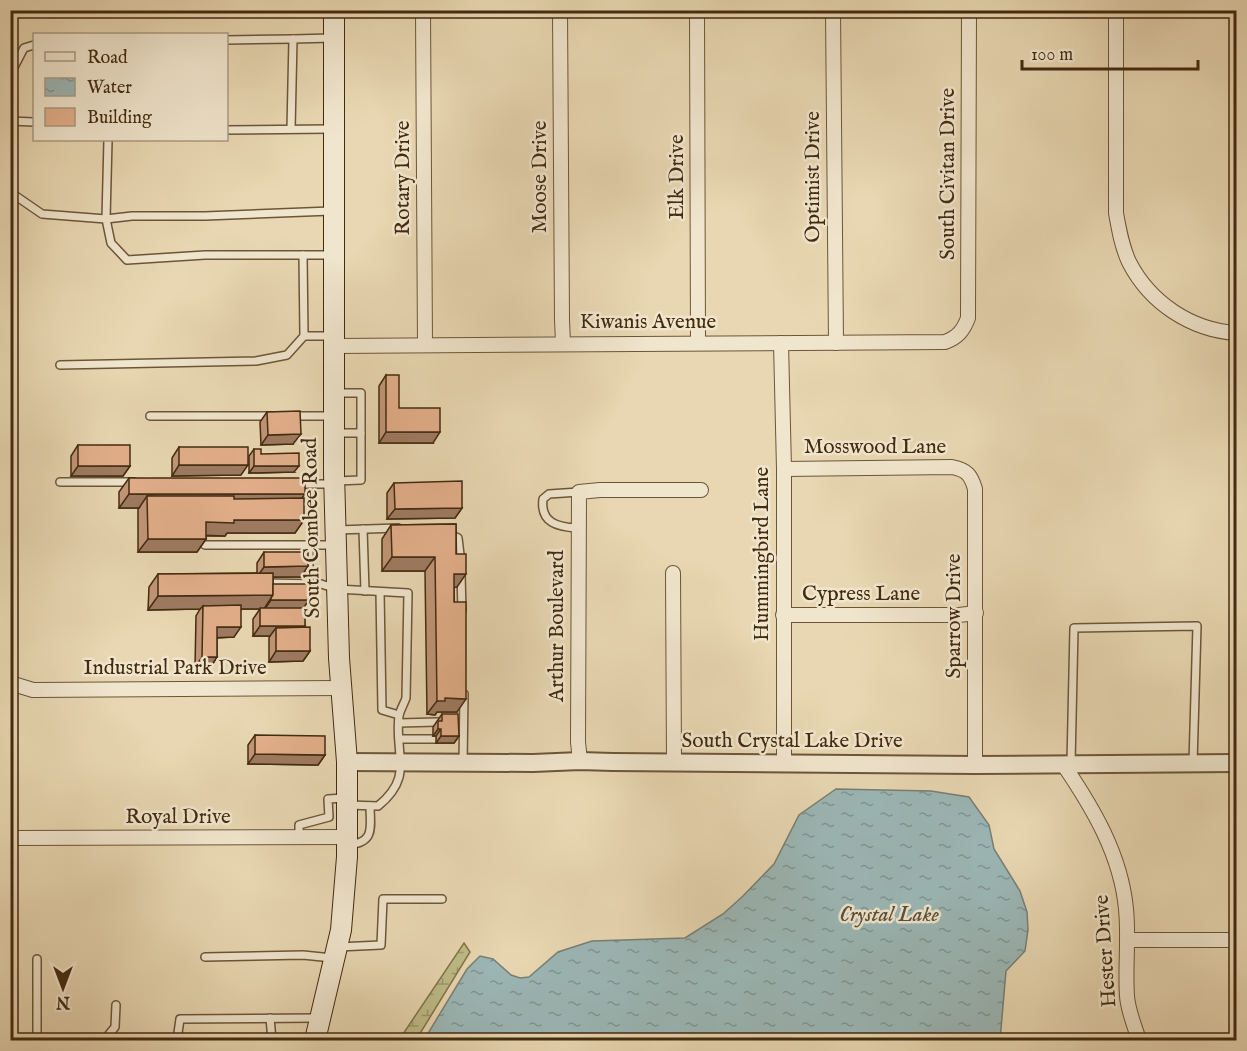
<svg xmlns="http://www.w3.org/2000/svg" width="1247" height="1051" font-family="'IM FELL English',serif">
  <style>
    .wetland { fill: url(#wetland-marsh); stroke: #80744c; stroke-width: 1.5 }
    .water { fill: url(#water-ripples); stroke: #787f74; stroke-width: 1.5 }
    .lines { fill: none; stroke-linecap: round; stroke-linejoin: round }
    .service-casing { stroke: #6c5638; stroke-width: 10 }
    .minor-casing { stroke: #6c5638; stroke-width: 16 }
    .tertiary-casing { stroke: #6c5638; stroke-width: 20 }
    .secondary-casing { stroke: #432b10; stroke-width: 22 }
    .service { stroke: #f0e5cd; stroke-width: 7 }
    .minor { stroke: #f0e5cd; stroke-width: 14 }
    .tertiary { stroke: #f0e5cd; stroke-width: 16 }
    .secondary { stroke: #f0e5cd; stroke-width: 20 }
    .wall { fill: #c29677; stroke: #432b10; stroke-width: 1.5 }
    .shaded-wall { fill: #9e7a61; stroke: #432b10; stroke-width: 1.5 }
    .building { fill: #e2af8a; stroke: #432b10; stroke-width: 1.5 }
    .labels { text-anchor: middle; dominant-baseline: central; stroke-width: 5; stroke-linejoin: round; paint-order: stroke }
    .street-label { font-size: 21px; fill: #432b10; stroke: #f0e5cd }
    .water-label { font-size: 22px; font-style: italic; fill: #594e3a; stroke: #f0e5cd }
  </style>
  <defs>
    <pattern id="wetland-marsh" width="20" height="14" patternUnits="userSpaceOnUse" patternTransform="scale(1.5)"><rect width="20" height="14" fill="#bebc87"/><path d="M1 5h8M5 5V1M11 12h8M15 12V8" fill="none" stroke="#9c996d"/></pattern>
    <pattern id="water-ripples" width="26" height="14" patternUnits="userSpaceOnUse" patternTransform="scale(1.5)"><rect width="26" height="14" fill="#9bb7b6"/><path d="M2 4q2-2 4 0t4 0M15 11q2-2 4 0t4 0" fill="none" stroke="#809593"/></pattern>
  </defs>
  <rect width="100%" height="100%" fill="#e8d7b2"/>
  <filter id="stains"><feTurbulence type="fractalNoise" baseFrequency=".00333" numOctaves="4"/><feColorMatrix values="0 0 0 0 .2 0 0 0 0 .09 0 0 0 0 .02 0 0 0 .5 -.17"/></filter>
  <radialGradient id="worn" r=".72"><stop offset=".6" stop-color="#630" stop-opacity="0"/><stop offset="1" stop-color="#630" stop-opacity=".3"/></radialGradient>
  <path class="wetland" d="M464,943L470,952L416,1040H399Z"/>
  <path class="water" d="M836,789L931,791L969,797L989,825L994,849L1020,891L1027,912L1028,930L1025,951L1006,971L1000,1040H424L467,969L480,956L493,959L511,975L520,978L529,977L558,952L592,941L685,938L723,914L743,896L774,864L799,815Z"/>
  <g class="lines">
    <g class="service-casing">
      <g id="service">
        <path d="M226,40L293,39"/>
        <path d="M10,75L24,48L34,45"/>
        <path d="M10,121L34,122"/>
        <path d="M291,129L293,39L332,38"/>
        <path d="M226,130L331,129"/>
        <path d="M108,140L106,219L132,216H205L331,211"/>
        <path d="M10,192L42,214L106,219L111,243L127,260L205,255H334"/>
        <path d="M303,255L304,336"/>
        <path d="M60,365L256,361L287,355L304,336H332"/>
        <path d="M150,416H272"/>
        <path d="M292,416H332"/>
        <path d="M335,433H361V393H337"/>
        <path d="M336,481L361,480V433"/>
        <path d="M60,482H134"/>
        <path d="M298,484H332"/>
        <path d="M577,528C558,527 540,523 543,499L549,494L579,492"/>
        <path d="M363,529L365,591"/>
        <path d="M337,530L398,528"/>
        <path d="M450,534L458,538L461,563"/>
        <path d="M205,545H333"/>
        <path d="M309,545V584"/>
        <path d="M461,574L462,611"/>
        <path d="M264,583L321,584L337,589L408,593L406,698C404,704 400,710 399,716C394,755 415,776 378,806L348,805"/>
        <path d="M380,592L382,710L399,715"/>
        <path d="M399,723L437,722"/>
        <path d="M400,739H436"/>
        <path d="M463,763L464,694"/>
        <path d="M1071,763L1074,628L1197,626L1193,763"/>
        <path d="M299,837V825L329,817L328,799L344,798"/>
        <path d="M348,845C376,842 370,827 370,806"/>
        <path d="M338,947L381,945L383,899H442"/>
        <path d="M205,957L303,955L332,958"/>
        <path d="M37,959V1040"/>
        <path d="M270,1018L272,1040"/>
        <path d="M107,1040L106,1038L115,1027L116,1005"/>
        <path d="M177,1040L180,1019L318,1018"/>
      </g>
    </g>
    <g class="minor-casing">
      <g id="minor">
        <path d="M423,10L425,345"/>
        <path d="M560,10L562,320L563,343"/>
        <path d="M697,10L698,343"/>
        <path d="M833,10L836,343"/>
        <path d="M1116,10V213C1119,230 1122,247 1129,262C1150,303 1191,330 1236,333"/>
        <path d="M781,343L784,469V764"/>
        <path d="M335,346L945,342C958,337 963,331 968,318L969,10"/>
        <path d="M784,469L952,467C967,470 971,475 975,489V765"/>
        <path d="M673,573L674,763"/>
        <path d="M783,615H959L976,613"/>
        <path d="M10,683L33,690L341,688"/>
        <path d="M580,761L578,742L579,492L600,490H701"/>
        <path d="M1063,764C1093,808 1121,855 1126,909C1129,938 1125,967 1127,996C1128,1011 1135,1027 1139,1040"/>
        <path d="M10,838L347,837"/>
        <path d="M1127,940H1236"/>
      </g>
    </g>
    <g class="tertiary-casing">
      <path id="tertiary" d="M347,762L533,763L580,761L613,762L975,765L1236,763"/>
    </g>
    <g class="secondary-casing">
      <path id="secondary" d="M315,1040L341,930L347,857V762L339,658L334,473V10"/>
    </g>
    <use href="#service" class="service"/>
    <use href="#minor" class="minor"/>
    <use href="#tertiary" class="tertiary"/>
    <use href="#secondary" class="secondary"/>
  </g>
  <g class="wall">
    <path d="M386,375L399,408L433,443H379V386Z"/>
    <path d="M267,412L293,444L261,445L260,422Z"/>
    <path d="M78,445L130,466L123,476H71V456Z"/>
    <path d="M179,447L241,475L172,476V458Z"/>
    <path d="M254,449L261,454L294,472L249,473V456Z"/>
    <path d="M129,478L302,498L304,520L295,533H227L225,536H206V539L197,552H138V509L139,508H119V492Z"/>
    <path d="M394,483L462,508L455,518L387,519V493Z"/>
    <path d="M456,524L457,587H454L457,712H437L435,715L427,714L425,571H382V539L391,525Z"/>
    <path d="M264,552L301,577H273V584L304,608L305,626L304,627L310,651L303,661L269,662V638L270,636H253V619L260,609H241L234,637L217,638V657L210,668L195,667L196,616L200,609L148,610L149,587L158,574L257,573V563Z"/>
    <path d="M442,714L459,736L454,743H436V736H433V727Z"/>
    <path d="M255,735L325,755L318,765L248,764V745Z"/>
  </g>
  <g class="shaded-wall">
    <path d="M386,432H440L433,443H379Z"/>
    <path d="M301,434L293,444L261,445L268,435Z"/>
    <path d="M179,465H248L241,475L172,476Z"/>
    <path d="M78,466H130L123,476H71Z"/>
    <path d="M254,466H299L294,472L249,473Z"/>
    <path d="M129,494H305L296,507L147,496L139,508H119Z"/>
    <path d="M462,508L455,518L387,519L395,509Z"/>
    <path d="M234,520H304L295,533H227L225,536L196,535L206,522Z"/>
    <path d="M148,539H206L197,552H138Z"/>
    <path d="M392,557H435L425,571H382Z"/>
    <path d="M308,566L301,577H257L264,567Z"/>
    <path d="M454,574H466L457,587L445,588Z"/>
    <path d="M273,595L264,609H203V606L200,609L148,610L158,596Z"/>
    <path d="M271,600H309L302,610H264Z"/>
    <path d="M260,626H305L298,636L276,628L270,636H253Z"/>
    <path d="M217,627H241L234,637L210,638Z"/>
    <path d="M276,651H310L303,661L269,662Z"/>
    <path d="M202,657H217L210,668L195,667Z"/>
    <path d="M445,698L466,699L457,712H437L435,715L427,714L437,701Z"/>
    <path d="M438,729H441L436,736H433Z"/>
    <path d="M441,736H459L454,743H436Z"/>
    <path d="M255,754L325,755L318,765L248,764Z"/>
  </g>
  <g class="building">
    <path d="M386,375H399V408H440V432H386Z"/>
    <path d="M300,411L301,434L268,435L267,412Z"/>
    <rect x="78" y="445" width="52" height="21"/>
    <rect x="179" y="447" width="69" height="18"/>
    <path d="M254,449H261V454L299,453V466H254Z"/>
    <rect x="129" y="478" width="176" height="16"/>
    <path d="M462,481V508L395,509L394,483Z"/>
    <path d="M147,496H234V499L304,498V520H234V523L206,522V539H148Z"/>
    <path d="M456,524V554H466V574H454V602H466V699L445,698V701H437L435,557H392L391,525Z"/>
    <path d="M264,552H308V566L264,567Z"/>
    <path d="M273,573V595L158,596V574Z"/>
    <path d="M273,584H309V600H271V598L273,595Z"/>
    <path d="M241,605V627H217V657H202L203,606Z"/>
    <rect x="260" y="608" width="45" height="18"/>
    <path d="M310,627V651H276V628Z"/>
    <path d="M442,714H458L459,736H441V729H438V721H442Z"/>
    <path d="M255,735L325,736V755L255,754Z"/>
  </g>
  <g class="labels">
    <g class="street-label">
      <text transform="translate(948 174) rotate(-90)">South Civitan Drive</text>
      <text transform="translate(540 177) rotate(-90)">Moose Drive</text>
      <text transform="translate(677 177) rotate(-90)">Elk Drive</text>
      <text transform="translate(813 177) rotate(-90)">Optimist Drive</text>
      <text transform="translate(403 178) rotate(-90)">Rotary Drive</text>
      <text x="648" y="322">Kiwanis Avenue</text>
      <text x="875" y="447">Mosswood Lane</text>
      <text transform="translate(312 528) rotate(-91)">South Combee Road</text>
      <text transform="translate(762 554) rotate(-90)">Hummingbird Lane</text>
      <text x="861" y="594">Cypress Lane</text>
      <text transform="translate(954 616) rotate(-90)">Sparrow Drive</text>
      <text transform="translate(557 626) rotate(-90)">Arthur Boulevard</text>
      <text x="175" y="668">Industrial Park Drive</text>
      <text x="792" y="741">South Crystal Lake Drive</text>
      <text x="178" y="817">Royal Drive</text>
      <text transform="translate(1106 951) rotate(-94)">Hester Drive</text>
    </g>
    <g class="water-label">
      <text x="889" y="915">Crystal Lake</text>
    </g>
  </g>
  <rect width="1247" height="1051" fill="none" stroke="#e8d7b2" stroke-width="36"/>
  <rect x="12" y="12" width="1223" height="1027" fill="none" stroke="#432b10" stroke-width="3"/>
  <rect x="18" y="18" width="1211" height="1015" fill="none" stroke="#432b10" stroke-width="1.5"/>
  <rect x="33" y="33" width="195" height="108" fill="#f0e5cd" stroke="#ab9b81" stroke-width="1.5"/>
  <rect x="45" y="52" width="30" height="9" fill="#f0e5cd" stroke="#ab9b81" stroke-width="1.5"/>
  <text x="87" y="63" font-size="18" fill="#432b10">Road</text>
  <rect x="45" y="78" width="30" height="18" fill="url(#water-ripples)" stroke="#ab9b81" stroke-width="1.5"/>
  <text x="87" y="93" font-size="18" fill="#432b10">Water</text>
  <rect x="45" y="108" width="30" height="18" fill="#e2af8a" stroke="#ab9b81" stroke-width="1.5"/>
  <text x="87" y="123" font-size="18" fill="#432b10">Building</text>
  <g transform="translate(63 988) rotate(180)" stroke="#f0e5cd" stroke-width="4.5" paint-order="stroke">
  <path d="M0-4.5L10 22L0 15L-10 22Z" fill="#432b10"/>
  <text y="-9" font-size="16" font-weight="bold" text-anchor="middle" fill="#432b10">N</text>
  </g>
  <path d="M1022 60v9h176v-9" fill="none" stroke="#432b10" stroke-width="3"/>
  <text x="1031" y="60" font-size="18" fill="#432b10" stroke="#f0e5cd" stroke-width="4.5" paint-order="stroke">100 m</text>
  <rect width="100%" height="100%" filter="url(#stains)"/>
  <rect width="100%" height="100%" fill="url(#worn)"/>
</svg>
